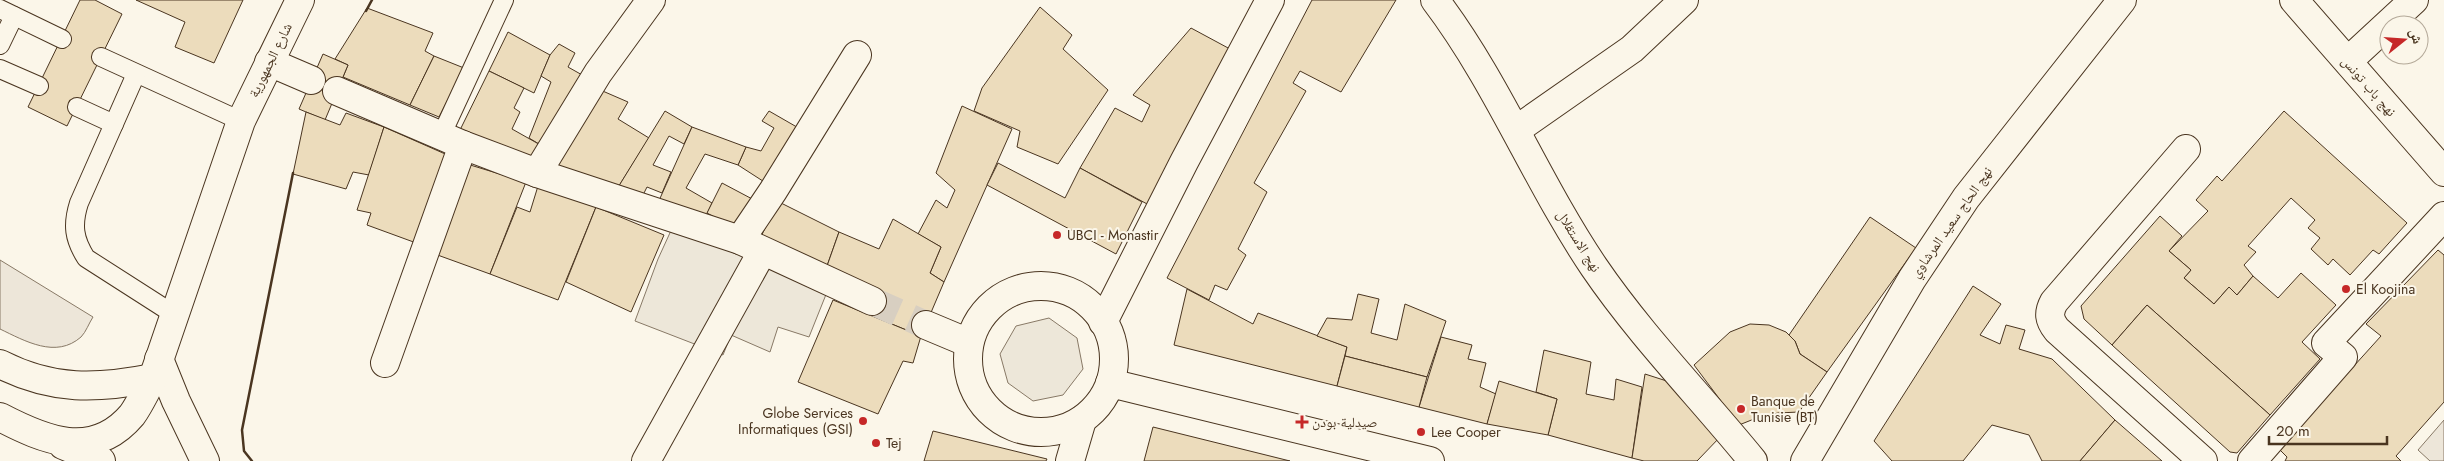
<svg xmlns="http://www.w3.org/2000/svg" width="2444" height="461" font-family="Jost,'Noto Naskh Arabic',sans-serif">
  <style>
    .green { fill: #ede6d9; stroke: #887966 }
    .parking { fill: #ede7d9; stroke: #887966 }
    .building { fill: #ecdcbc; stroke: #4a3520 }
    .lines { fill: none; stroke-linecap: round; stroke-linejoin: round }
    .street-tunnel { stroke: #d8cfc1; stroke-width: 28; stroke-dasharray: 28 14; stroke-linecap: butt }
    .lane-casing { stroke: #4a3520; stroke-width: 20 }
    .street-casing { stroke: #4a3520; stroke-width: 30 }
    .secondary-casing { stroke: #4a3520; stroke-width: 30 }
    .lane { stroke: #fbf6e9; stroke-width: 18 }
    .street { stroke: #fbf6e9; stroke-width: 28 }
    .secondary { stroke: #fbf6e9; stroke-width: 28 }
    .wall { stroke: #4a3520; stroke-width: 2.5 }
    .poi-dot { fill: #c62828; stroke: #fbf6e9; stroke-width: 2 }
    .labels { text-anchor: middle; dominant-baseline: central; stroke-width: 4; stroke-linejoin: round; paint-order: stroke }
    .street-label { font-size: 14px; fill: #4a3520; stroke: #fbf6e9 }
    .poi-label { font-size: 14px; fill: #4a3520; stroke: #fbf6e9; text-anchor: start }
  </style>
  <rect width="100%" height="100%" fill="#fbf6e9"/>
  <g class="green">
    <path d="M0,260L93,317C89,323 86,332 81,337C56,359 25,341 0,329Z"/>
    <path d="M2444,420V461H2430L2418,450Z"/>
  </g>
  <g class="parking">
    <path d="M674,224L829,287L809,337L778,327L770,352L731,335L723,355L635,321L658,259Z"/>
    <path d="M1049,318L1077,338L1083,369L1063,395L1033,401L1008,383L1000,354L1016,326Z"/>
  </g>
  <g class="building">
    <path d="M80,0H95L122,14L67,126L28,107Z"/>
    <path d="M136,0H243L214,63L175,47L185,22Z"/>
    <path d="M1312,0H1396L1341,92L1300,71L1293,83L1306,91L1254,183L1267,192L1238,249L1246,255L1227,290L1215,285L1209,300L1167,278Z"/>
    <path d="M1040,7L1072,35L1063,49L1108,90L1058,164L1017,147L1020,131L974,111L982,88Z"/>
    <path d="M367,8L433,33L425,51L434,56L410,105L343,77L348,65L335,59Z"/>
    <path d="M1191,28L1230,49L1149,205L1080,168L1115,108L1142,122L1150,105L1133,95Z"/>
    <path d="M508,32L550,55L534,93L489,71Z"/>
    <path d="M559,44L575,53L568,67L584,76L544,147L529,138L551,82L541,76L550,55Z"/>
    <path d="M323,54L348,65L325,120L299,109Z"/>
    <path d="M434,56L464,68L439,117L410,105Z"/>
    <path d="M489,71L524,88L514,108L520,112L512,129L544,147L535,161L460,130Z"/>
    <path d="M598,89L628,102L618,119L649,138L617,189L555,167Z"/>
    <path d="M962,106L1012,129L944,282L930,273L941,247L918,234L936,200L947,208L955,190L936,173Z"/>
    <path d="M665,111L692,127L684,144L669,136L653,165L671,172L662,193L647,187L641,199L617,189Z"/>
    <path d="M769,111L802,130L769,185L738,165L746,147L761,151L774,128L762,121Z"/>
    <path d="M2284,111L2407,223L2379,254L2373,250L2350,275L2333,259L2328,265L2311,249L2320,238L2308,228L2315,220L2291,198L2248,246L2256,252L2244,265L2253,276L2237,295L2229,287L2214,304L2184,278L2191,270L2169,251L2208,211L2196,200L2217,176L2222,181Z"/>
    <path d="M306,112L340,125L346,113L384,127L369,175L353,172L346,189L293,174Z"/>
    <path d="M384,127L452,157L419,244L367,225L371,213L357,210Z"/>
    <path d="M692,127L746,147L738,165L705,154L686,188L712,203L704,220L657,205Z"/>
    <path d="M998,163L1065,198L1080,168L1142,202L1116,254L987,185Z"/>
    <path d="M467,164L526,182L490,274L432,253Z"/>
    <path d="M722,183L756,201L741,231L707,213Z"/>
    <path d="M538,186L596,207L558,300L490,274L517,207L530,212Z"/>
    <path d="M779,202L839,232L827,266L759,240Z"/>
    <path d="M596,207L664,235L631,312L566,282Z"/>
    <path d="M2160,216L2182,236L2169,251L2191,270L2184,278L2214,304L2229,287L2237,295L2253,276L2278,298L2301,273L2336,305L2302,342L2320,359L2270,415L2147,305L2112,345L2084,319L2081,306Z"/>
    <path d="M1870,217L1916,248L1827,372L1800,354L1795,341L1789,335Z"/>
    <path d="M893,219L941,247L930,273L944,282L921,336L867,314L876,289L827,266L839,232L879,249Z"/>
    <path d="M2438,250L2444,255V402L2396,456L2401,461H2285L2287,457L2279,449L2381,336L2366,324Z"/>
    <path d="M1973,286L2001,304L1980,335L2000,344L2006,325L2025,330L2019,349L2052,359L2115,420L2080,461H2042L2029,435L1992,425L1963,461H1892L1874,441Z"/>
    <path d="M1187,289L1253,324L1258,313L1347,347L1337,386L1174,345Z"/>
    <path d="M1358,294L1379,299L1371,333L1397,340L1405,304L1446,321L1427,377L1345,356L1347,347L1317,336L1327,318L1352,320Z"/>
    <path d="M833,300L921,336L913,363L903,361L878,414L798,382Z"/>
    <path d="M2147,305L2270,415L2237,453L2230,452L2112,345Z"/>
    <path d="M1750,324L1769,325L1786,332L1795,341L1800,354L1827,372L1799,412L1778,413L1759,417L1739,425L1694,365L1730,332Z"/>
    <path d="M1441,337L1472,345L1468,359L1486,363L1480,387L1496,394L1487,424L1419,407Z"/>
    <path d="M1544,350L1591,362L1586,394L1614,400L1616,379L1642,387L1632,458L1548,435L1557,399L1536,392Z"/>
    <path d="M1345,356L1427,377L1419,407L1337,386Z"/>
    <path d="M1645,374L1676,384L1721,436L1697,461H1644L1632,458Z"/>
    <path d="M1499,381L1557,399L1548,435L1487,424Z"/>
    <path d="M2115,420L2162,461H2080Z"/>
    <path d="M1153,427L1290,461H1144Z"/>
    <path d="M933,431L1047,459L1046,461H924Z"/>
  </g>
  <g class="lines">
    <path class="street-tunnel" d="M872,301L926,325"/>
    <g class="lane-casing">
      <g id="lane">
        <path d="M0,9L62,39"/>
        <path d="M0,45L14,16"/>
        <path d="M101,57L241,121"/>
        <path d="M0,69L39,86"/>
        <path d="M136,74L79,203C72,225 74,239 86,258L175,315"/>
        <path d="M77,107L114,124"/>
        <path d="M441,136L504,0"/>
      </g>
    </g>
    <g class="street-casing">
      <g id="street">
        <path d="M1435,0C1498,83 1536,181 1594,267C1641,336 1701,397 1753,461"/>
        <path d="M2294,0L2444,172"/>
        <path d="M2348,61L2414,0"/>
        <path d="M269,62L311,80"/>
        <path d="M337,91L463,145L537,173L740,240L872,301"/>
        <path d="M1516,130L1632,49L1684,0"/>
        <path d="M2186,149L2054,302C2048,313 2049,320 2057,330L2203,461"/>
        <path d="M537,173L598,73L651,0"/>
        <path d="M740,240L773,191L857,55"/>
        <circle cx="1041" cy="359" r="73"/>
        <path d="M1103,322L1184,162L1270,0"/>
        <path d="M926,325L969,343"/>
        <path d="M385,363L463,145"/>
        <path d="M1110,383L1430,461"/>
        <path d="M646,461L762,252"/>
        <path d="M1070,461L1082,420"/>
        <path d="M1805,461L1912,279L1966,198L2122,0"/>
        <path d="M2252,461L2343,357L2326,343L2444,216"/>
      </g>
    </g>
    <g class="secondary-casing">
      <g id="secondary">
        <path d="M159,359L176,401L205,461"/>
        <path d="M0,364C53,391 97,389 153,378"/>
        <path d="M0,417C44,440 93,461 132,415C140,404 146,390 153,378L241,121L300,0"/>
        <path d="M63,445L101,461"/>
      </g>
    </g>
    <use href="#lane" class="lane"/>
    <use href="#street" class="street"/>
    <use href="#secondary" class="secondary"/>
    <g class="wall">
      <path d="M366,11L372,0"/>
      <path d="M252,461L244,451L242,430L293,173"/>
    </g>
  </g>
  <g class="poi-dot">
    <circle cx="1057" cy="235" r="5"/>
    <circle cx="2346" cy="289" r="5"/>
    <circle cx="1741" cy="409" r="5"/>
    <circle cx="863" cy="421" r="5"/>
    <path d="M1299.5 414.5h5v5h5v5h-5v5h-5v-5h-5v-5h5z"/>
    <circle cx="1421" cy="432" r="5"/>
    <circle cx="876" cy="443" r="5"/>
  </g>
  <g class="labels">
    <g class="street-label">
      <text transform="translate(270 60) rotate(-64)">شارع الجمهورية</text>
      <text transform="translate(2369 86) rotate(49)">نهج باب تونس</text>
      <text transform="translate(1951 222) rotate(-55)">نهج الحاج سعيد المرشاوي</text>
      <text transform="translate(1579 241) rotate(58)">نهج الاستقلال</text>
    </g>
    <g class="poi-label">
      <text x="1067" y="235">UBCI - Monastir</text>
      <text x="2356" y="289">El Koojina</text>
      <text x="1751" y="401">Banque de<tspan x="1751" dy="16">Tunisie (BT)</tspan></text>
      <text x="853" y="413" text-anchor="end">Globe Services<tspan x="853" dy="16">Informatiques (GSI)</tspan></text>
      <text x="1312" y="422">صيدلية بودن</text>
      <text x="1431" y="432">Lee Cooper</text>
      <text x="886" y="443">Tej</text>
    </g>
  </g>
  <g transform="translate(2404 40) rotate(73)"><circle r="24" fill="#fbf6e9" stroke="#b4a999"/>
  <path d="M0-4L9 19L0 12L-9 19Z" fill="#c62828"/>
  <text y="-8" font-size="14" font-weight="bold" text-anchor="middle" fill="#4a3520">ش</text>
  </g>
  <path d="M2269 436v8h118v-8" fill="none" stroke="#4a3520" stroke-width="2.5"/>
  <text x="2276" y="436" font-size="15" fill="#4a3520" stroke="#fbf6e9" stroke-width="4" paint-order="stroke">20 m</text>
</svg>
